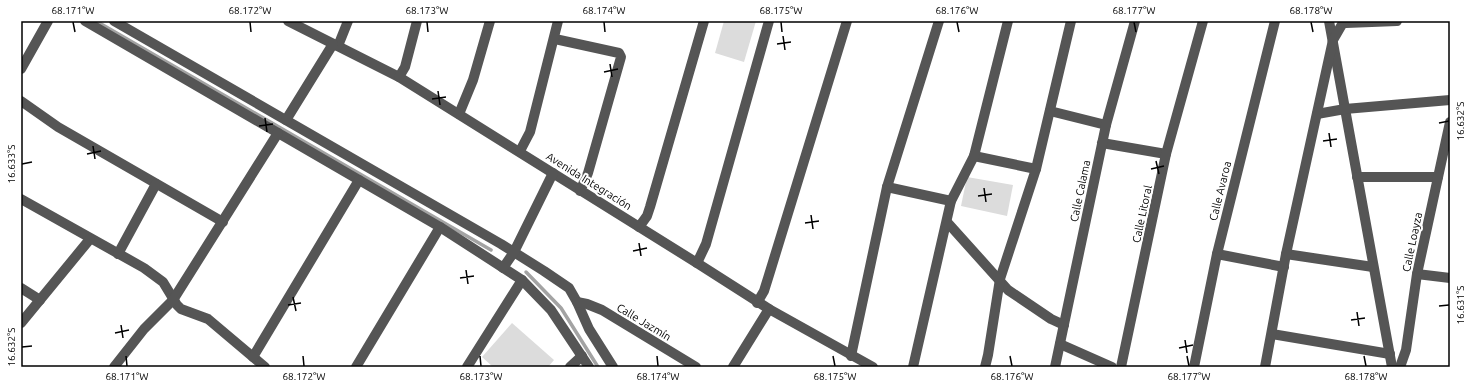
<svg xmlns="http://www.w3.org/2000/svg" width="1471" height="388" font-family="Ubuntu,sans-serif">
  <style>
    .green { fill: #dcdcdc }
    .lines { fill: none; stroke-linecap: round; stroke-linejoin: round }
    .stream { stroke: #a3a3a3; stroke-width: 3.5 }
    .minor { stroke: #555; stroke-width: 10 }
    .ticks { fill: none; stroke: #000; stroke-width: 1.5 }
    .labels { text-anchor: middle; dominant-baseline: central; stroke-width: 4; stroke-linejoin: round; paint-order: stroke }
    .street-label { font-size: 11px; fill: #000; stroke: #fff }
    .neatline { fill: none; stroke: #000; stroke-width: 1.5 }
    .ticks-label { font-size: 10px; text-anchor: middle; fill: #000 }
  </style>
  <rect width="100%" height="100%" fill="#fff"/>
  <g class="green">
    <path d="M724,21H756L744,62L715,53Z"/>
    <path d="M967,177L1013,185L1007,216L961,206Z"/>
    <path d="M512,323L554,360L548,367H493L482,357Z"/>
  </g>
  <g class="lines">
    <g class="stream">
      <path d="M96,21L491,250"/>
      <path d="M526,272L561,308L598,367"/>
    </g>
    <g class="minor">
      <path d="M85,21L440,227L522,280L551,310L589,367"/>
      <path d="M114,21L501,244L544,271L569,288L577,302L589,329L613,367"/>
      <path d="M288,21L399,77L697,263L769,309L873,367"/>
      <path d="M1329,21L1392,367"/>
      <path d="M555,39L619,53L621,57L588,173L580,191"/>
      <path d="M338,46L348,21"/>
      <path d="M21,69L48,21"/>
      <path d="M399,77L405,67L417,21"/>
      <path d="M21,101L58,127L223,222"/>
      <path d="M1050,111L1106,125"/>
      <path d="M459,114L473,80L490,21"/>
      <path d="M1317,114L1345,109L1450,100"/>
      <path d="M286,120L333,44"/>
      <path d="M1102,143L1166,154"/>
      <path d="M520,151L530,132L558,21"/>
      <path d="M974,156L1036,169"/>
      <path d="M1357,177H1438"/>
      <path d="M887,187L951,201"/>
      <path d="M21,199L144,268L163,282L177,305L181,309L208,319L265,367"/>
      <path d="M947,222L1008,290L1051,319L1064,325"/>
      <path d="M639,227L647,216L650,207L704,21"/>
      <path d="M118,254L156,184"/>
      <path d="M1217,254L1284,267"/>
      <path d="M1286,254L1373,267"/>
      <path d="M697,263L706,244L769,21"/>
      <path d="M503,268L514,252L553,173"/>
      <path d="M1417,274L1450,278"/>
      <path d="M21,288L40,300"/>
      <path d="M577,302L587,304L602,310L696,367"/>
      <path d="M757,303L764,291L769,275L847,21"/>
      <path d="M21,323L90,239"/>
      <path d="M1272,334L1390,354"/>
      <path d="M1060,344L1112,367"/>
      <path d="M851,356L887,187L939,21"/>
      <path d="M253,357L359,180"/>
      <path d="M114,367L144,329L173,300L278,133"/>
      <path d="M356,367L440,227"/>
      <path d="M467,367L522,280"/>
      <path d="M570,367L582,356"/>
      <path d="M733,367L769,309"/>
      <path d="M913,367L951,201L974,156L1008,21"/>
      <path d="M985,367L988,355L1000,279L1036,169L1071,21"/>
      <path d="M1055,367L1106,125L1135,21"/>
      <path d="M1121,367L1166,154L1203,21"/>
      <path d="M1194,367L1217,254L1275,21"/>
      <path d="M1265,367L1286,254L1333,40L1344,21L1346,23L1397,21"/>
      <path d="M1400,367L1406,350L1417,274L1450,122"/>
    </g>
  </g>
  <path class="ticks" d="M73,22L75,32M250,22L251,32M427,22L428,32M604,22L605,32M781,22L782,32M957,22L959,32M1134,22L1136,32M1311,22L1313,32M783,36L785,50M777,44L791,42M610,64L612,77M604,72L618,69M438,91L440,105M432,99L446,97M265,118L267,132M1439,123L1449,121M259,126L273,124M1329,133L1331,147M1323,141L1337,139M93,146L95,159M87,154L101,151M1156,161L1159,174M22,164L32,162M1151,169L1164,166M984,188L986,202M978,196L992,194M811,215L813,229M805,223L819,221M639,243L641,256M633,251L647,248M466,270L468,284M460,278L474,276M293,297L296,311M288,305L301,303M1439,306L1449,305M1357,312L1359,326M1351,320L1365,318M121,325L123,338M115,333L129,330M1185,340L1187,353M22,347L32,346M1179,348L1193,345M126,356L127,366M303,356L304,366M480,356L481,366M657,356L658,366M833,356L835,366M1010,356L1012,366M1187,356L1189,366M1364,356L1366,366"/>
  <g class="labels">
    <g class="street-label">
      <text transform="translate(589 181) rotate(32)">Avenida Integración</text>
      <text transform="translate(1080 191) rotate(-78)">Calle Calama</text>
      <text transform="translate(1220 191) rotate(-76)">Calle Avaroa</text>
      <text transform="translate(1142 214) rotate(-78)">Calle Litoral</text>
      <text transform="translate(1412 242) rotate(-78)">Calle Loayza</text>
      <text transform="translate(644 322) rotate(31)">Calle Jazmín</text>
    </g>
  </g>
  <rect width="1471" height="388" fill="none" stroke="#ffffff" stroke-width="44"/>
  <rect x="22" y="22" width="1427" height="344" class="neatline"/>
  <g class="ticks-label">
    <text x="73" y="14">68.171°W</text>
    <text x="250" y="14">68.172°W</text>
    <text x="427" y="14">68.173°W</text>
    <text x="604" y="14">68.174°W</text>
    <text x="781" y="14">68.175°W</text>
    <text x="957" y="14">68.176°W</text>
    <text x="1134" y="14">68.177°W</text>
    <text x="1311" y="14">68.178°W</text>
    <text transform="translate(1460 121) rotate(-90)" y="4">16.632°S</text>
    <text transform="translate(11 164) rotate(-90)" y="4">16.633°S</text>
    <text transform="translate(1460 305) rotate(-90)" y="4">16.631°S</text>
    <text transform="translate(11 347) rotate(-90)" y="4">16.632°S</text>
    <text x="127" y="380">68.171°W</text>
    <text x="304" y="380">68.172°W</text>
    <text x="481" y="380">68.173°W</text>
    <text x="658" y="380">68.174°W</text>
    <text x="835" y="380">68.175°W</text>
    <text x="1012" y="380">68.176°W</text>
    <text x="1189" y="380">68.177°W</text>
    <text x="1366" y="380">68.178°W</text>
  </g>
</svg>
